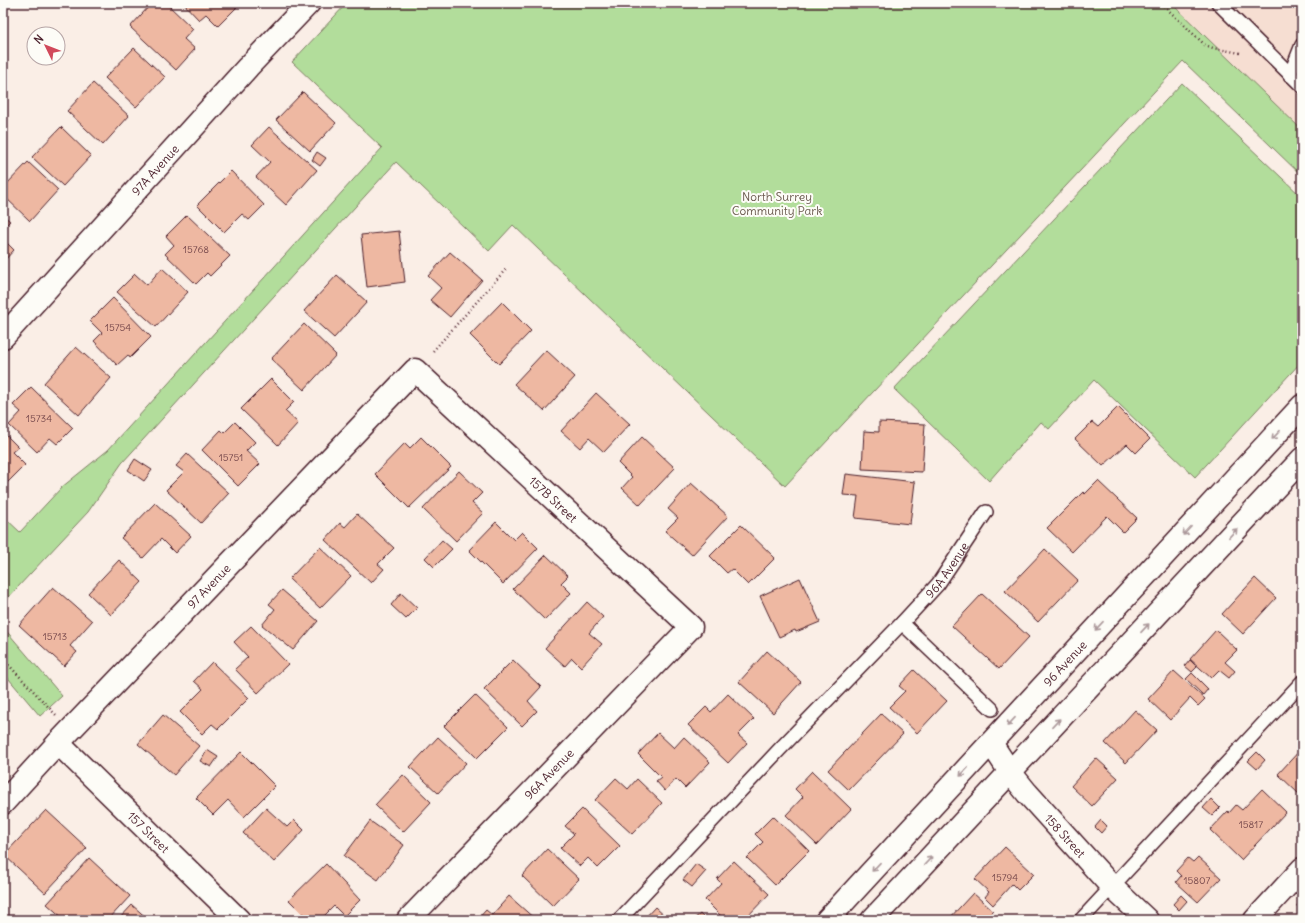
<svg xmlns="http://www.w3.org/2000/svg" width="1305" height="923" font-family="Delius,sans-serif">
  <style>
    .built { fill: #f6ded2 }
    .green { fill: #b2dd9b; stroke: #7e7e63 }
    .building { fill: #eeb8a2; stroke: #4a1f2b }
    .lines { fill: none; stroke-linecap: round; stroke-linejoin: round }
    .lane-casing { stroke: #4a1f2b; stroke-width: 16 }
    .street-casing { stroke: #4a1f2b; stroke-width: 25 }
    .secondary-casing { stroke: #4a1f2b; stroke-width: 25 }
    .path { stroke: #4a1f2b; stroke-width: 2.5; stroke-dasharray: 1 3; stroke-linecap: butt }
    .lane { stroke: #fdfcf7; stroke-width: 13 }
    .street { stroke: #fdfcf7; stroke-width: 22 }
    .secondary { stroke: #fdfcf7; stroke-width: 22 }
    .oneway { stroke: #ac999b }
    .labels { text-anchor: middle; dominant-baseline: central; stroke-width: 4; stroke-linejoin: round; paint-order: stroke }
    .number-label { font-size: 10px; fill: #734549 }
    .street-label { font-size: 12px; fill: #4a1f2b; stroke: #fdfcf7 }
    .park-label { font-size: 12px; fill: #69584d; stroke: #fdfcf7 }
  </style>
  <rect width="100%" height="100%" fill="#faeee6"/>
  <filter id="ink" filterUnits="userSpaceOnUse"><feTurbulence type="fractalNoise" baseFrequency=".025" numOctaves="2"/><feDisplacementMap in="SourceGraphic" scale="8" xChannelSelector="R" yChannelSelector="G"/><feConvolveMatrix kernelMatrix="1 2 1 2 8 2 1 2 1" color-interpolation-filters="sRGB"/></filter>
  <g filter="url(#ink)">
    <path class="built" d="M1171,3H1302V130Z"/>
    <g class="green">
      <path d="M347,3H1171L1302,130V176L1183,61L785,486L513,225L489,251L396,162L122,463L88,512L3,603V516L20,532L62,487L108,450L382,148L292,62Z"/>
      <path d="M1182,83L1302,197V361L1195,477L1094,380L1049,429L1041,422L989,481L894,389Z"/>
      <path d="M3,627L62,696L40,716L3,672Z"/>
    </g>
    <g class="building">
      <path d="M152,3H166L193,29L184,39L195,49L176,70L130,27Z"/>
      <path d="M183,3H241L218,26L206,14L199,20Z"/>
      <path d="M134,48L165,77L136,107L105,78Z"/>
      <path d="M93,83L129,116L103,145L67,111Z"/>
      <path d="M303,92L336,123L310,151L276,120Z"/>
      <path d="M61,127L91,156L63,186L32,157Z"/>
      <path d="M269,127L317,170L286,205L256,177L270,162L252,145Z"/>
      <path d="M317,152L326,158L320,166L312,160Z"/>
      <path d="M28,162L58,190L30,221L3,195V188Z"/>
      <path d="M231,171L264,205L249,220L242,214L224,232L197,205Z"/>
      <path d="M3,215L10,221L3,228Z"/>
      <path d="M187,215L230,256L210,276L207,273L196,284L165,254L174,245L166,236Z"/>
      <path d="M399,231L405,282L367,287L361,235Z"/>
      <path d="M3,239L14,250L3,262Z"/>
      <path d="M450,252L482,280L450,317L430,300L441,288L428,276Z"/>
      <path d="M162,268L188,292L156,327L117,292L135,274L147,285Z"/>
      <path d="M337,275L367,302L334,338L304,311Z"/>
      <path d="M113,298L151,337L130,358L128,355L117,365L94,341L102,333L90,321Z"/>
      <path d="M502,302L531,331L499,364L470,335Z"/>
      <path d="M304,324L336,355L304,390L271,359Z"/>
      <path d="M76,347L111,378L79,415L44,383Z"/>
      <path d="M546,350L575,377L544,411L514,384Z"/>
      <path d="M271,379L294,402L285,411L298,423L278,445L241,409Z"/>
      <path d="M31,387L73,428L57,444L50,438L37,452L9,425L21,412L13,405Z"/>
      <path d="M596,393L630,424L604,452L589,438L580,448L561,431Z"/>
      <path d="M1118,407L1150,439L1136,453L1127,444L1103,466L1075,439L1092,422L1098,427Z"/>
      <path d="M235,422L255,442L246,451L260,464L238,486L202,450L221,430L224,433Z"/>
      <path d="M879,422L925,424L922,472L862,469L864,431L879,432Z"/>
      <path d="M7,436L18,447L12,452L25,465L3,487V439Z"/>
      <path d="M421,437L451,467L409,508L375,474L405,443L410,448Z"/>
      <path d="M642,437L675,468L640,505L622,488L632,477L618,463Z"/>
      <path d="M187,454L229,493L201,523L166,490L184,472L176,466Z"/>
      <path d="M135,459L152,470L144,481L128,470Z"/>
      <path d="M459,471L482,493L472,503L483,513L456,541L423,509Z"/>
      <path d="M846,474L915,482L910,524L855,518L858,496L843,495Z"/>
      <path d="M1098,481L1137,518L1123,532L1107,516L1072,552L1047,528L1083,492L1085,494Z"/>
      <path d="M691,483L728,516L692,555L665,531L678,518L668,509Z"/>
      <path d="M155,503L191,536L175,553L161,539L143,558L121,538Z"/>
      <path d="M357,514L394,548L378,564L384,569L371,583L325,540L340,523L345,527Z"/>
      <path d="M496,522L514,540L522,532L538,548L503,584L469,550Z"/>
      <path d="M741,525L775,558L748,585L732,569L727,573L710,556Z"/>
      <path d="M442,540L452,549L434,567L425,558Z"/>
      <path d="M320,547L351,576L320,608L289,579Z"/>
      <path d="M1045,549L1078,580L1038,622L1005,591Z"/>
      <path d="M546,555L568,576L561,583L571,593L545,620L513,589Z"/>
      <path d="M119,560L142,582L111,615L88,593Z"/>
      <path d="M800,578L820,622L796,632L795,630L779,637L760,596Z"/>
      <path d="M1255,578L1276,598L1243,634L1222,614Z"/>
      <path d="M53,587L92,621L70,646L77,652L64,666L19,625Z"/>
      <path d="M282,590L318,621L293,650L262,625L275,609L269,604Z"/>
      <path d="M401,593L417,608L406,619L391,605Z"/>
      <path d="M982,594L1029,637L999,669L952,626Z"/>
      <path d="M587,602L603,617L589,633L602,644L581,667L572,658L565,666L545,648Z"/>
      <path d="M251,626L288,664L258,693L235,669L248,657L234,642Z"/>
      <path d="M1216,630L1237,650L1225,662L1235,671L1229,678L1219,670L1211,678L1190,659Z"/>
      <path d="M767,651L801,682L773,713L739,682Z"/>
      <path d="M513,660L541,687L528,701L537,711L522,726L484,689Z"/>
      <path d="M1190,660L1197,667L1192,672L1185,666Z"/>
      <path d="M212,662L249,698L218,729L212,724L202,734L180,712L203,689L194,681Z"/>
      <path d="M914,670L947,701L917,733L889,707L905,691L899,686Z"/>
      <path d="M1174,671L1205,699L1198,706L1190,698L1170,720L1148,699Z"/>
      <path d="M1192,673L1208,689L1203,695L1186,679Z"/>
      <path d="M728,694L754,719L738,735L747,743L728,763L688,725L706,707L711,712Z"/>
      <path d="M475,695L508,727L477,758L444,726Z"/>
      <path d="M1135,710L1157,730L1126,763L1105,743Z"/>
      <path d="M881,714L903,734L849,790L828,770Z"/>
      <path d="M163,715L199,746L174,775L138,744Z"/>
      <path d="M658,733L674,748L684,737L710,762L685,788L676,779L665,791L656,781L661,777L638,754Z"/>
      <path d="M438,737L466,763L438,793L410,767Z"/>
      <path d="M1302,748V792L1300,795L1278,774Z"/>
      <path d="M207,750L218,757L211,767L200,761Z"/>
      <path d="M241,752L275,786L244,817L228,800L213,815L196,798Z"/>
      <path d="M1257,752L1265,760L1257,769L1248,761Z"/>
      <path d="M1096,758L1118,778L1092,806L1071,786Z"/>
      <path d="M812,771L851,809L817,845L786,815L803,797L795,789Z"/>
      <path d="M403,775L431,802L403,832L375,805Z"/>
      <path d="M616,778L628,789L637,779L662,803L632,834L595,800Z"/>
      <path d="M1262,789L1286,812L1241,860L1210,830L1228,811L1229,813L1236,805L1242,810Z"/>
      <path d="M1211,799L1220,808L1212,816L1203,808Z"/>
      <path d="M266,808L287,827L294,820L304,830L274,862L243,833Z"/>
      <path d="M582,809L620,846L598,868L588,858L580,866L560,848L574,834L565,826Z"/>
      <path d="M46,810L87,848L45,893L4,855Z"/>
      <path d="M773,816L809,851L775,885L747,858L763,842L755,834Z"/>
      <path d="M1101,820L1107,826L1101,833L1095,827Z"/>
      <path d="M370,821L404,845L378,880L344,856Z"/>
      <path d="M1005,847L1034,874L1018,890L1012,884L993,905L985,897L989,892L975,879Z"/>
      <path d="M547,849L579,879L553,906L522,876Z"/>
      <path d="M1198,857L1221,878L1198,902L1176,882L1181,876L1176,871L1188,858L1193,862Z"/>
      <path d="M89,858L130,896L108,920H65L47,904Z"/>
      <path d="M734,861L769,894L744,920H725L705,900L721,883L717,879Z"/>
      <path d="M326,864L360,900L344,916L334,906L320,920H309L289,900Z"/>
      <path d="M696,864L706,871L692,887L683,880Z"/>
      <path d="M973,893L993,911L985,920H948Z"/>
      <path d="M1181,895L1187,901L1179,910L1173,904Z"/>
      <path d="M509,896L536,920H477L486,910L492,915Z"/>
      <path d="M132,905L149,920H118Z"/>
      <path d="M655,907L668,919L667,920H643Z"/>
      <path d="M700,914L706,920H693Z"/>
    </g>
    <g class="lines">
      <g class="lane-casing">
        <g id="lane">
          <path d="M1218,3L1302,86"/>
          <path d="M1290,75L1302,45"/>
          <path d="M902,623L992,709"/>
          <path id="s1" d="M619,920L779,750L902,623L938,584L986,512"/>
          <path d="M1081,920L1302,682"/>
        </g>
      </g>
      <g class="street-casing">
        <g id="street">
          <path id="s2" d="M3,337L248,67L309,3"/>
          <path id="s3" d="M58,743L239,920"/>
          <path id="s4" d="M991,743L1010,772L1027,793L1112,887L1147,920"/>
          <path id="s5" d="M3,803L58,743L415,370L691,627L408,920"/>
          <path d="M1255,920L1302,869"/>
        </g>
      </g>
      <g class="secondary-casing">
        <g id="secondary">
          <path id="s6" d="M827,920L1302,406"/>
          <path d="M872,920L1302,459"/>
        </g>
      </g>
      <g class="path">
        <path d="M1161,3L1205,45L1213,48L1240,53"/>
        <path d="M433,351L506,269"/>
        <path d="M3,659L56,715"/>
        <path d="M1297,905L1302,910"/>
      </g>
      <use href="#lane" class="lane"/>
      <use href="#street" class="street"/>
      <use href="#secondary" class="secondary"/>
    </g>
    <defs><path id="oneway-shaft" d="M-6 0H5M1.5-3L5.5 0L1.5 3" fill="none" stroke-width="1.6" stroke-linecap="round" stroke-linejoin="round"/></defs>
    <g class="oneway">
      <use href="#oneway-shaft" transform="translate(1276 435) rotate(133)"/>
      <use href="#oneway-shaft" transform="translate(1187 531) rotate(133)"/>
      <use href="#oneway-shaft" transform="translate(1233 533) rotate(-47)"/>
      <use href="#oneway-shaft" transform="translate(1099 626) rotate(133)"/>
      <use href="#oneway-shaft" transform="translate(1145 628) rotate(-47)"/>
      <use href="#oneway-shaft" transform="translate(1011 722) rotate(133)"/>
      <use href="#oneway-shaft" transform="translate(1056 723) rotate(-47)"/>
      <use href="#oneway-shaft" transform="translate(964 772) rotate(133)"/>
      <use href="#oneway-shaft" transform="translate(928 861) rotate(-47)"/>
      <use href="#oneway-shaft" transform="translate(876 867) rotate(133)"/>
    </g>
  </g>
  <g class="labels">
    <g class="number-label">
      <text x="196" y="249">15768</text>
      <text x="118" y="327">15754</text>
      <text x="39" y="418">15734</text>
      <text x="231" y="457">15751</text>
      <text x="55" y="636">15713</text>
      <text x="1251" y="824">15817</text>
      <text x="1005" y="877">15794</text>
      <text x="1197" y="880">15807</text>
    </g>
    <g class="street-label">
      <text stroke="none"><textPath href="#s2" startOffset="226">97A Avenue</textPath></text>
      <text stroke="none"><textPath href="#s5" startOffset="787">157B Street</textPath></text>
      <text stroke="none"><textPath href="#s1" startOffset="480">96A Avenue</textPath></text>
      <text stroke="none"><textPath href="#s5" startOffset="299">97 Avenue</textPath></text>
      <text stroke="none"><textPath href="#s6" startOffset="350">96 Avenue</textPath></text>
      <text transform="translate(549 774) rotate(-46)">96A Avenue</text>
      <text stroke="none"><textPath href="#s3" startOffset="127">157 Street</textPath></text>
      <text stroke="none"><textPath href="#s4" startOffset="119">158 Street</textPath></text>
    </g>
    <g class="park-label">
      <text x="777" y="196">North Surrey<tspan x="777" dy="14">Community Park</tspan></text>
    </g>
  </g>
  <rect width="1305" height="923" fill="none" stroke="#fdfcf7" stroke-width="16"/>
  <rect x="8" y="8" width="1289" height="907" fill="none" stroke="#4a1f2b" stroke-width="1.5" filter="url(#ink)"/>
  <g transform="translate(46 46) rotate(313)"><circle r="19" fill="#fdfcf7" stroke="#b5a4a5"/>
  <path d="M0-3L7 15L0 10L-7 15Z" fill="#d1495b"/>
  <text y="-6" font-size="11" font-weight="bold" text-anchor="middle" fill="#4a1f2b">N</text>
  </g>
</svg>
